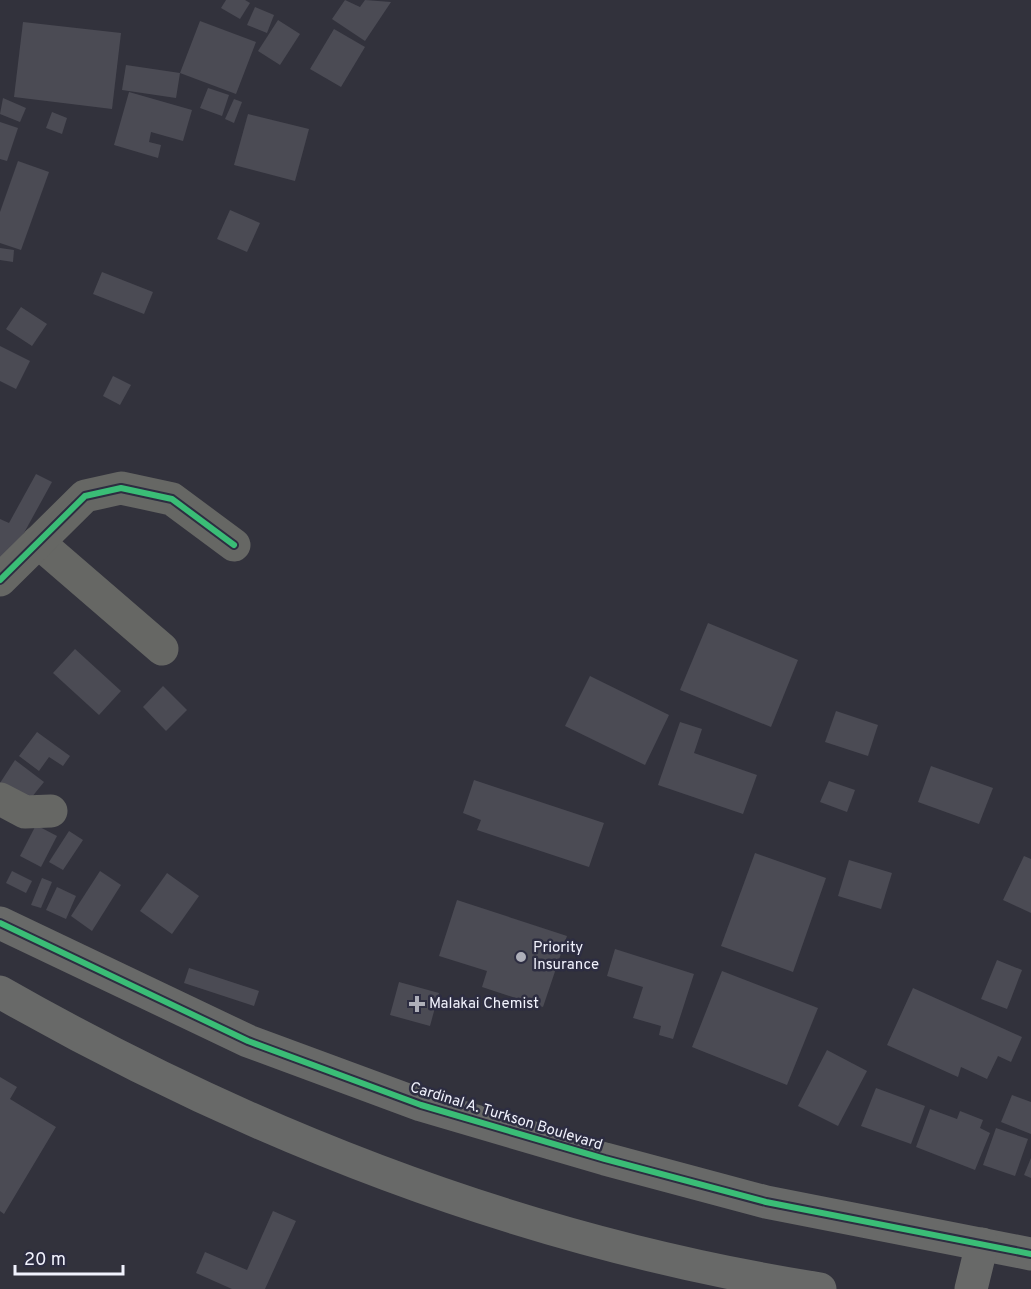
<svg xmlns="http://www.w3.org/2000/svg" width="1031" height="1289" font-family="Overpass,sans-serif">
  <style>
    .building { fill: #4b4b54 }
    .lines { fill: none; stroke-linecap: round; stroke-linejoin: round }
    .street { stroke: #666764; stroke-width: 33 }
    .secondary { stroke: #686968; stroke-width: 33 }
    .cycleway-casing { stroke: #2d2d41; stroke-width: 10 }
    .cycleway { stroke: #3abd76; stroke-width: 6 }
    .poi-dot { fill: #aeafb9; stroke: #2d2d41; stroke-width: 2 }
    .labels { text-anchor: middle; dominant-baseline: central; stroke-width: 5; stroke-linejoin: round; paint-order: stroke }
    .poi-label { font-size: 15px; fill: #f1f2fd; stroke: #2d2d41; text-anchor: start }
    .street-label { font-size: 15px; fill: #f1f2fd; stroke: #2d2d41 }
  </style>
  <rect width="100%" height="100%" fill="#32323c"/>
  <g class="building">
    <path d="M226,0H245L250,3L240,19L221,8Z"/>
    <path d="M345,0L360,7L365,0L391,2L365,41L332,19Z"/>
    <path d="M255,7L274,15L267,33L247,25Z"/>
    <path d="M278,20L300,34L280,65L258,51Z"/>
    <path d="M200,21L256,42L236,94L180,73L176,98L122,90L126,65L180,73Z"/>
    <path d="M23,22L121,33L112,109L14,97Z"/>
    <path d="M334,29L365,47L341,87L310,69Z"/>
    <path d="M208,88L229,95L222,116L200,108Z"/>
    <path d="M129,92L192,110L183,141L151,132L149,142L161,145L158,158L114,145Z"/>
    <path d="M3,98L26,108L20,122L0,114Z"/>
    <path d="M234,99L242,102L234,123L225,119Z"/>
    <path d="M52,112L67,118L62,134L46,128Z"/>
    <path d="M248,114L309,129L295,181L234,165Z"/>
    <path d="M0,122L18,128L7,161L0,159Z"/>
    <path d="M18,161L49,172L21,250L0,243V212Z"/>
    <path d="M230,210L260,223L247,252L217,239Z"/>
    <path d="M0,248L14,250L13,262L0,260Z"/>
    <path d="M102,272L153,292L144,314L93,294Z"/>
    <path d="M21,307L47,324L32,346L6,329Z"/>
    <path d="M0,346L30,361L16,389L0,381Z"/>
    <path d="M113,376L131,385L120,405L103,396Z"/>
    <path d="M36,474L52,482L8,562L0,558V519L9,523Z"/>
    <path d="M708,623L798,660L771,727L680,690Z"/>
    <path d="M75,649L121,691L99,715L53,673Z"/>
    <path d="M590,676L669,715L645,765L565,726Z"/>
    <path d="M163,686L187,710L166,731L143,707Z"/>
    <path d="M836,711L878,725L868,756L825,742Z"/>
    <path d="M680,722L702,729L694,753L757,775L743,814L658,785Z"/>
    <path d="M37,732L70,756L63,766L49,757L39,771L19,756Z"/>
    <path d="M15,760L44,782L27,803L0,783Z"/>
    <path d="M931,766L993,788L979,824L918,802Z"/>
    <path d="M474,780L604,823L589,867L477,830L481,820L463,813Z"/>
    <path d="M829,781L855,790L847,812L820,802Z"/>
    <path d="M36,825L57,836L41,867L20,856Z"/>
    <path d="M69,831L83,840L63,870L49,862Z"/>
    <path d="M755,853L826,878L793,972L721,946Z"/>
    <path d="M1024,856L1031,859V913L1003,900Z"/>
    <path d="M849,860L892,873L881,909L838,896Z"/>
    <path d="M12,871L32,881L26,893L6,883Z"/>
    <path d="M100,871L121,885L92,931L71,916Z"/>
    <path d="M167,873L199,896L172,934L140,911Z"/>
    <path d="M42,878L52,882L41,908L31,905Z"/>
    <path d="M57,887L76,896L66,919L46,910Z"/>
    <path d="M457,900L567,936L543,1007L482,987L487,971L439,956Z"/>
    <path d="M615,949L694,974L673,1039L659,1035L661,1026L633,1018L643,987L607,976Z"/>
    <path d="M997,960L1022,970L1007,1009L981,999Z"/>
    <path d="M189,968L259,991L254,1006L184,983Z"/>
    <path d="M722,971L818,1008L787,1085L692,1047Z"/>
    <path d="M399,982L439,993L430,1026L390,1015Z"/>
    <path d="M913,988L1022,1037L1011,1062L998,1056L987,1079L961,1067L958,1077L887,1045Z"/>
    <path d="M827,1050L867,1071L838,1126L798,1106Z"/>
    <path d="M0,1077L17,1087L10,1099L56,1127L4,1214L0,1211Z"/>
    <path d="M876,1088L925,1106L911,1144L861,1126Z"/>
    <path d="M1012,1095L1031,1102V1134L1001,1122Z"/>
    <path d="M930,1109L957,1119L960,1111L983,1120L980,1128L990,1133L975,1170L916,1147Z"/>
    <path d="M996,1128L1028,1139L1015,1176L983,1165Z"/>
    <path d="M1031,1158V1178L1024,1175Z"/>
    <path d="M273,1211L296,1221L265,1289H232L196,1273L205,1252L247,1270Z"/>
  </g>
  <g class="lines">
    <g class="street">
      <path d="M38,542L162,649"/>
      <path d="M0,580L85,496L121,488L172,499L234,545"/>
      <path d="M0,799L25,812L51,811"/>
    </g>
    <g class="secondary">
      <path d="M0,923L248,1041L421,1105L605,1159L766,1202L1031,1254"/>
      <path d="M0,992C254,1137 530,1243 820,1289"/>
      <path d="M971,1289L982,1244"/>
    </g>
    <g class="cycleway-casing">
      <g id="cycleway">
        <path d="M0,580L85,496L121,488L172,499L234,545"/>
        <path d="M0,923L248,1041L421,1105L605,1159L766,1202L1031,1254"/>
      </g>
    </g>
    <use href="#cycleway" class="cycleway"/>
  </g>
  <g class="poi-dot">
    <circle cx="521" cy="957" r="6"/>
    <path d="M414 995h6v6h6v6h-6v6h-6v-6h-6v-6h6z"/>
  </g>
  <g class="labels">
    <g class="poi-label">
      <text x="533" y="948">Priority<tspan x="533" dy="17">Insurance</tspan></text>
      <text x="429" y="1004">Malakai Chemist</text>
    </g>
    <g class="street-label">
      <text transform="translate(506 1117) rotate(17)">Cardinal A. Turkson Boulevard</text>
    </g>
  </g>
  <path d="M15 1265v9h108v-9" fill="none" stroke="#f1f2fd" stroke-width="3"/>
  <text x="24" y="1265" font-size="18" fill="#f1f2fd" stroke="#2d2d41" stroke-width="4.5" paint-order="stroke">20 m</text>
</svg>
